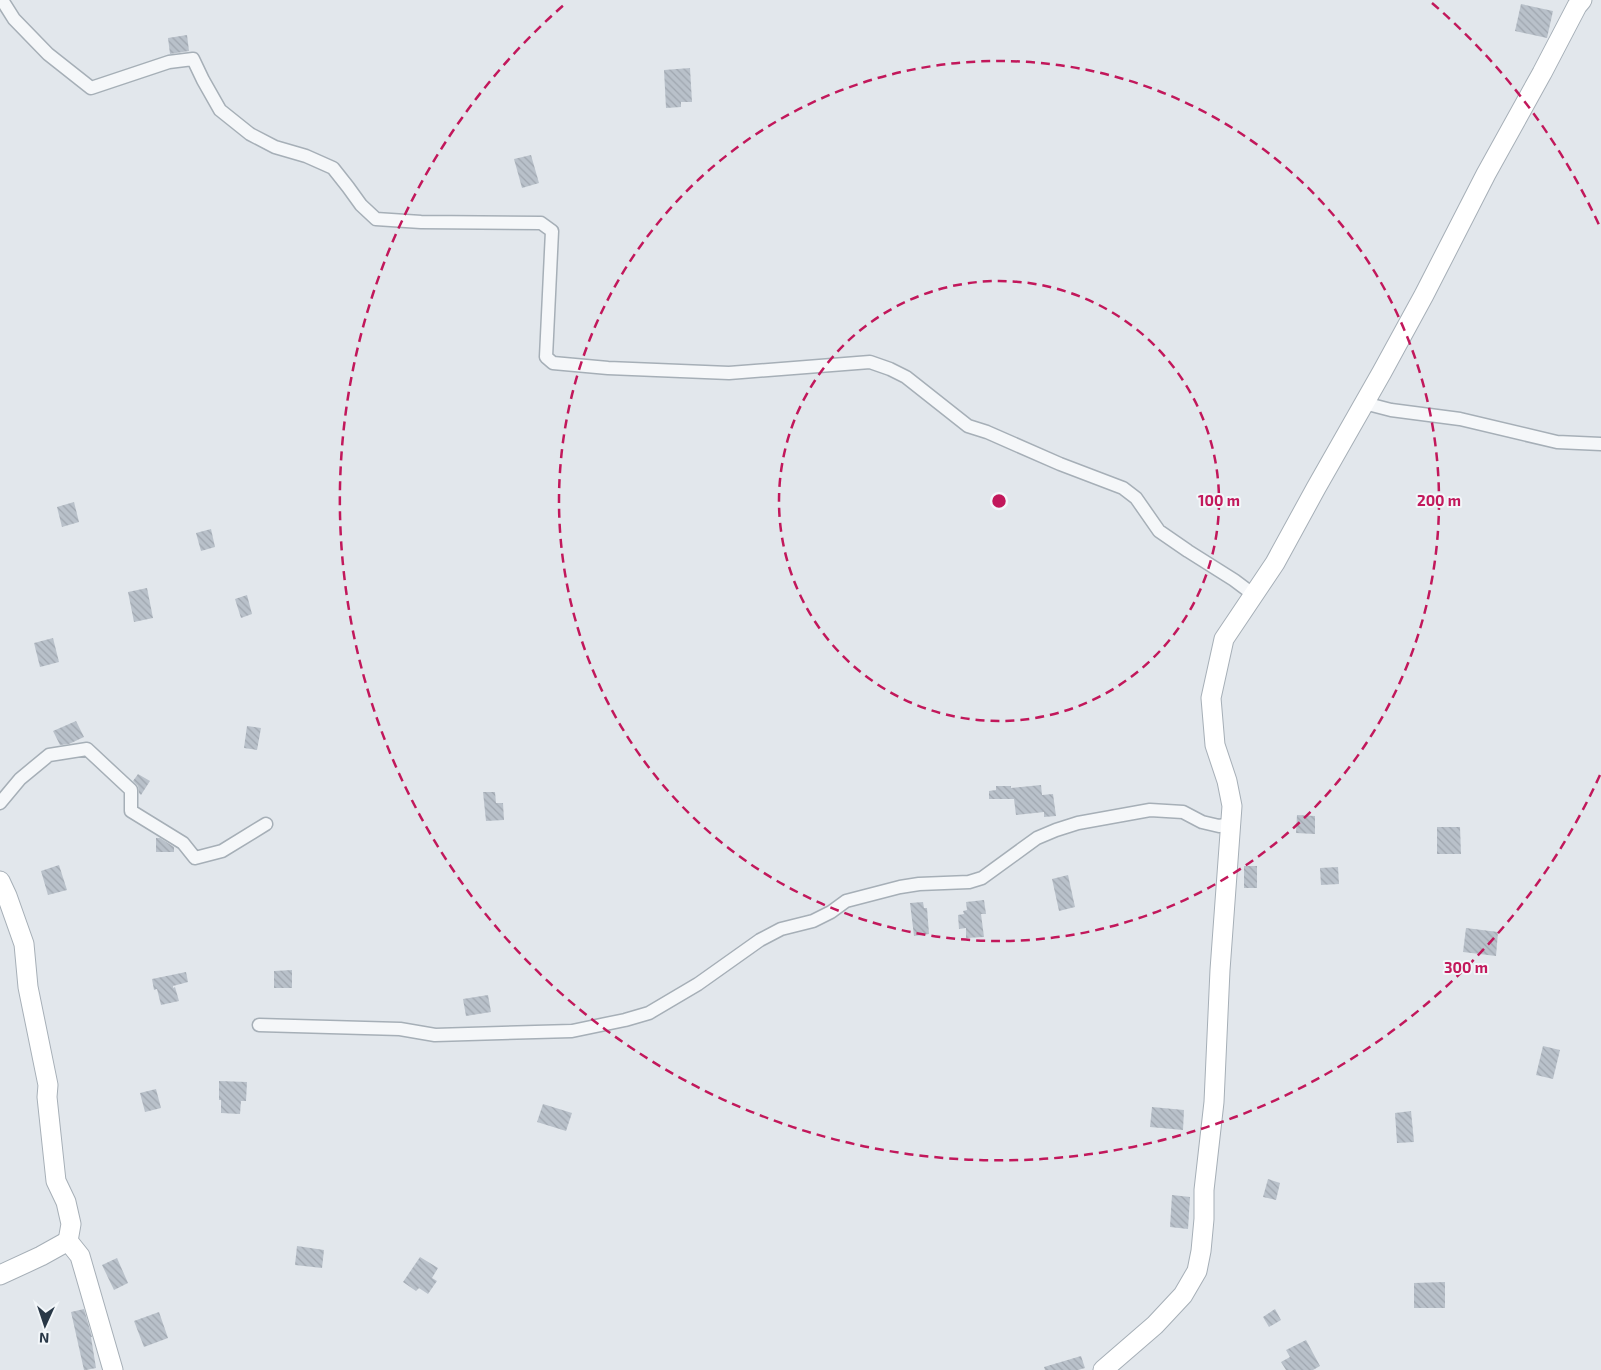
<svg xmlns="http://www.w3.org/2000/svg" width="1601" height="1370" font-family="'Exo 2',sans-serif">
  <style>
    .building { fill: url(#building-back-hatch) }
    .lines { fill: none; stroke-linecap: round; stroke-linejoin: round }
    .street-casing { stroke: #a6afb7; stroke-width: 15 }
    .secondary-casing { stroke: #a6afb7; stroke-width: 21 }
    .street { stroke: #f5f7f9; stroke-width: 12 }
    .secondary { stroke: #fff; stroke-width: 19 }
    .ring { fill: none; stroke: #c2185b; stroke-width: 2.5; stroke-dasharray: 9 6 }
    .centre { fill: #c2185b; stroke: #f2f6f9; stroke-width: 2.5 }
    .ring-label { font-size: 15px; text-anchor: middle; font-weight: bold; fill: #c2185b; stroke: #f2f6f9; stroke-width: 4; stroke-linejoin: round; paint-order: stroke }
  </style>
  <defs>
    <pattern id="building-back-hatch" width="6" height="6" patternUnits="userSpaceOnUse" patternTransform="scale(1.25)"><rect width="6" height="6" fill="#b9c1ca"/><path d="M-1 5l2 2M0 0l6 6M5-1l2 2" fill="none" stroke="#9fa6af"/></pattern>
  </defs>
  <rect width="100%" height="100%" fill="#e2e7ec"/>
  <g class="building">
    <path d="M1521,4L1553,11L1547,38L1515,31Z"/>
    <path d="M187,35L189,51L170,54L168,38Z"/>
    <path d="M690,68L692,102H681V107L666,108L664,70Z"/>
    <path d="M531,155L539,183L522,188L514,159Z"/>
    <path d="M74,502L79,522L62,527L57,507Z"/>
    <path d="M211,529L215,547L201,551L196,533Z"/>
    <path d="M147,588L153,618L134,622L128,592Z"/>
    <path d="M247,595L252,614L241,618L235,599Z"/>
    <path d="M53,638L59,662L40,667L34,643Z"/>
    <path d="M76,721L84,737L69,744L60,745L53,731Z"/>
    <path d="M247,726L261,728L257,750L244,748Z"/>
    <path d="M138,774L150,781L141,795L139,793L138,786L133,781Z"/>
    <path d="M1041,785L1042,795L1053,794L1056,816L1044,817V812L1016,815L1014,799H989V791L996,790V786H1011V788Z"/>
    <path d="M483,792H495L496,803H503L504,820L486,821Z"/>
    <path d="M1297,815L1315,816V834L1296,833Z"/>
    <path d="M1437,827H1460L1461,854H1437Z"/>
    <path d="M156,838H160L174,847V852H156Z"/>
    <path d="M59,865L67,890L48,895L41,871Z"/>
    <rect x="1244" y="866" width="13" height="22"/>
    <path d="M1338,867L1339,884L1321,885L1320,868Z"/>
    <path d="M1068,875L1075,907L1059,911L1052,879Z"/>
    <path d="M984,900L986,914H981L984,937L966,938V928L959,929L958,915L964,914L963,911L967,910L966,902Z"/>
    <path d="M923,902L924,908H927L929,934L914,936L910,903Z"/>
    <path d="M1466,928L1498,932L1496,956L1463,952Z"/>
    <path d="M292,970V988H274V971Z"/>
    <path d="M186,972L188,982L173,986V988L175,987L179,1001L161,1005L157,989L154,990L152,979Z"/>
    <path d="M488,995L491,1012L466,1016L463,999Z"/>
    <path d="M1543,1046L1560,1050L1553,1079L1536,1075Z"/>
    <path d="M219,1081L247,1082L246,1101H241L240,1114L221,1113V1100H219Z"/>
    <path d="M156,1089L161,1108L145,1112L140,1093Z"/>
    <path d="M543,1104L572,1113L566,1131L537,1122Z"/>
    <path d="M1152,1107L1184,1110L1183,1130L1150,1127Z"/>
    <path d="M1411,1111L1414,1142L1397,1143L1395,1113Z"/>
    <path d="M1268,1179L1280,1183L1276,1200L1263,1197Z"/>
    <path d="M1172,1195L1190,1197L1188,1229L1170,1227Z"/>
    <path d="M297,1246L324,1250L322,1268L295,1265Z"/>
    <path d="M420,1257L438,1268L432,1278L437,1281L428,1294L419,1288L416,1291L403,1282Z"/>
    <path d="M117,1258L128,1283L114,1290L102,1265Z"/>
    <path d="M1445,1282V1308H1414V1283Z"/>
    <path d="M84,1309L92,1337H91L96,1368L86,1370H84L71,1312Z"/>
    <path d="M1275,1309L1281,1320L1269,1327L1263,1317Z"/>
    <path d="M159,1312L168,1338L144,1347L134,1321Z"/>
    <path d="M1306,1340L1320,1366L1313,1370H1286L1281,1362L1290,1357L1286,1350Z"/>
    <path d="M1081,1356L1085,1368L1078,1370H1045L1044,1367Z"/>
  </g>
  <g class="lines">
    <g class="street-casing">
      <g id="street">
        <path d="M2,0L14,19L48,54L91,88L169,62L193,59L203,80L220,110L250,134L275,147L306,156L333,168L348,187L361,205L376,219L421,222L541,223L552,231L546,357L553,363L608,368L729,373L870,362L890,369L906,377L968,426L987,432L1060,464L1123,488L1136,498L1159,531L1188,551L1234,580L1254,595"/>
        <path d="M1364,403L1391,410L1460,419L1557,442L1601,444"/>
        <path d="M0,803L20,779L49,755L87,749L131,790V811L183,843L195,858L222,851L266,824"/>
        <path d="M259,1025L400,1029L435,1035L572,1031L625,1020L649,1013L698,984L760,940L781,929L813,921L831,912L846,901L900,887L919,884L969,882L982,878L1037,838L1056,830L1078,823L1150,810L1183,812L1202,822L1219,826L1231,824"/>
      </g>
    </g>
    <g class="secondary-casing">
      <g id="secondary">
        <path d="M0,881L7,896L24,944L28,987L48,1085L47,1097L56,1181L66,1202L71,1224L68,1241L80,1256L113,1370"/>
        <path d="M0,1275L41,1256L68,1241"/>
        <path d="M1103,1370L1155,1325L1183,1295L1197,1271L1201,1251L1204,1219V1190L1214,1102L1220,970L1232,806L1227,781L1215,745L1211,698L1224,639L1275,563L1316,488L1382,372L1424,295L1486,174L1542,73L1577,6L1582,0"/>
      </g>
    </g>
    <use href="#street" class="street"/>
    <use href="#secondary" class="secondary"/>
  </g>
  <g class="ring">
    <circle cx="999" cy="501" r="220"/>
    <circle cx="999" cy="501" r="440"/>
    <path d="M1600 775A660 660 0 1 1 566 3M1432 3A660 660 0 0 1 1600 227"/>
  </g>
  <circle cx="999" cy="501" r="8" class="centre"/>
  <g class="ring-label">
    <text x="1219" y="506">100 m</text>
    <text x="1439" y="506">200 m</text>
    <text x="1466" y="973">300 m</text>
  </g>
  <g transform="translate(45 1325) rotate(183)" stroke="#f2f6f9" stroke-width="4" paint-order="stroke">
  <path d="M0-4L9 19L0 12L-9 19Z" fill="#283746"/>
  <text y="-8" font-size="14" font-weight="bold" text-anchor="middle" fill="#283746">N</text>
  </g>
</svg>
